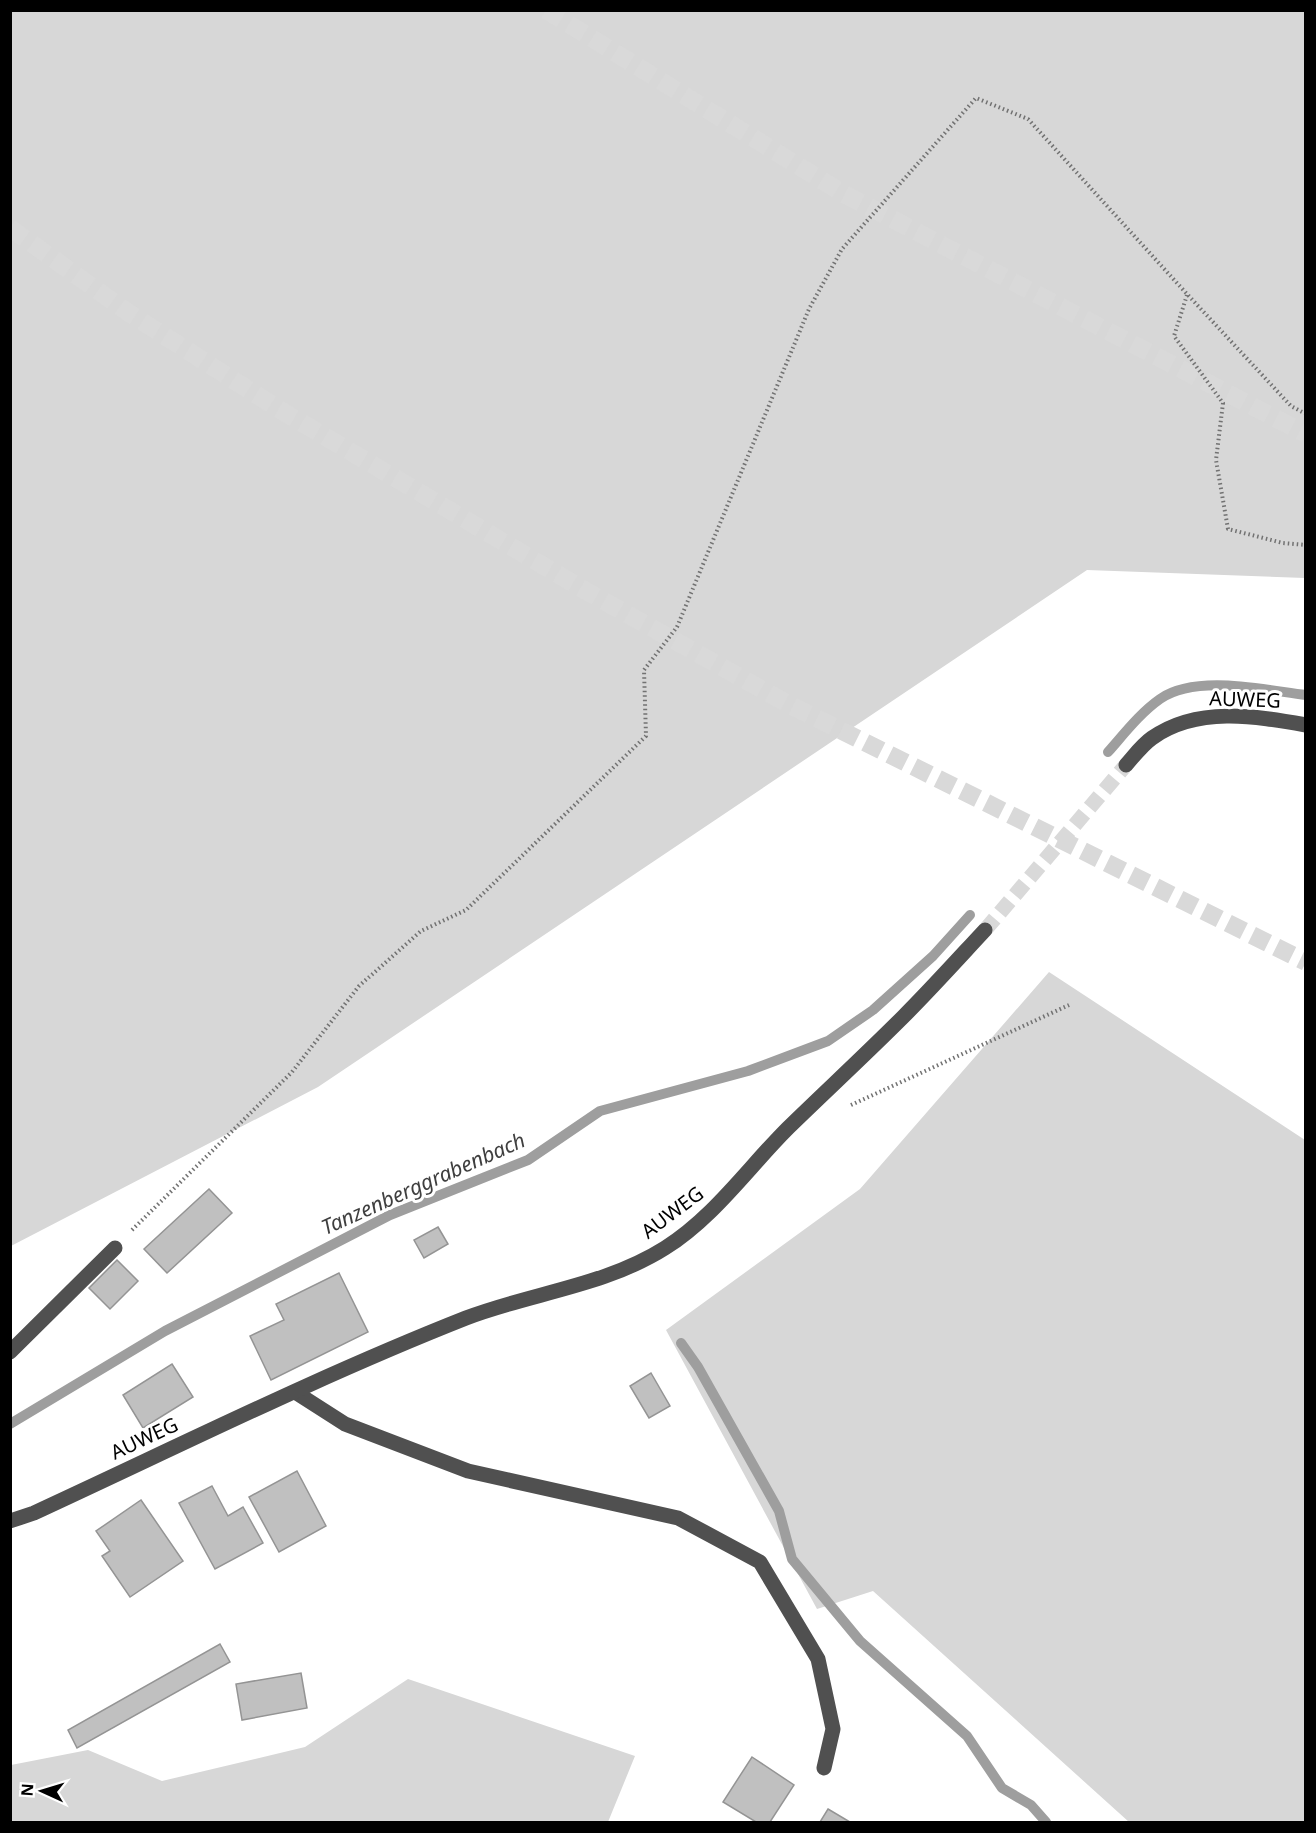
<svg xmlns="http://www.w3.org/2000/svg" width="1316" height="1833" font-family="'Noto Sans',sans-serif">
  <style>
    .green { fill: #d7d7d7 }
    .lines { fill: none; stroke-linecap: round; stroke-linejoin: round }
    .stream { stroke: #9e9e9e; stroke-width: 10 }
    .building { fill: #c0c0c0; stroke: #949494; stroke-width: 1.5 }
    .minor-tunnel { stroke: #d9d9d9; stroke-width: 15; stroke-dasharray: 15 8; stroke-linecap: butt }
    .highway-tunnel { stroke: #d9d9d9; stroke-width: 18; stroke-dasharray: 18 9; stroke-linecap: butt }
    .path { stroke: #727272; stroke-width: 4; stroke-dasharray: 1.5 3; stroke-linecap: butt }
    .minor { stroke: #505050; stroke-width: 15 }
    .labels { text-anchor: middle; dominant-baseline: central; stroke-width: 6; stroke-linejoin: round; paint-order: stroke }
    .street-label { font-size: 20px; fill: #000; stroke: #fff }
    .water-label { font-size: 21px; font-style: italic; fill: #3f3f3f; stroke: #fff }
  </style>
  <rect width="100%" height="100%" fill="#fff"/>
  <g class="green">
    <path d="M11,10L1305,11V578L1087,570L318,1087L11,1246Z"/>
    <path d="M1049,972L1305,1140V1822H1129L873,1591L817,1609L666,1330L860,1189Z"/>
    <path d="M408,1679L635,1756L608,1822H11V1765L88,1750L162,1781L305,1747Z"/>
  </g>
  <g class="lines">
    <g class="stream">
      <path d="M1108,752C1124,734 1140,713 1160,699C1196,674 1264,690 1306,695"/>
      <path d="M681,1343L698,1367L779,1511L792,1559L860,1641L967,1736L1002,1788L1031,1805L1046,1822"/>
      <path d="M10,1424L165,1331L390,1215L528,1160L600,1111L748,1071L828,1041L873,1010L933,956L970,915"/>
    </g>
  </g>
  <g class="building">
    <path d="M209,1189L232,1213L167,1273L144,1249Z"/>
    <path d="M438,1227L448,1244L424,1258L414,1240Z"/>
    <path d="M117,1260L138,1281L110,1309L89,1288Z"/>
    <path d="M339,1273L368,1332L271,1380L250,1336L284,1320L276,1304Z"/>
    <path d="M172,1364L193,1397L143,1428L123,1395Z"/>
    <path d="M651,1373L670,1406L649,1418L630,1386Z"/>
    <path d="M297,1471L326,1526L279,1552L249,1497Z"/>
    <path d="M212,1486L228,1516L243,1507L263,1543L215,1569L179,1503Z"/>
    <path d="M141,1500L183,1561L130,1597L102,1556L110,1551L96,1531Z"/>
    <path d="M220,1644L230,1662L77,1748L68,1730Z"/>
    <path d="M301,1673L307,1708L242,1720L236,1684Z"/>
    <path d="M752,1757L794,1785L770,1822H756L723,1802Z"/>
    <path d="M828,1809L850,1822H820Z"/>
  </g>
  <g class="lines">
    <path class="minor-tunnel" d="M985,930L1126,765"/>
    <g class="highway-tunnel">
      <path d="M546,10L844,194L1306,434"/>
      <path d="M10,228L129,313L277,408L586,591L788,704L1306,962"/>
    </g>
    <g class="path">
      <path d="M1187,295L1174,336L1223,403L1216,460L1228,529L1283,543L1306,545"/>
      <path d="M851,1105L1069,1005"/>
      <path d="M132,1230L292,1072L359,986L421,931L466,910L646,736L644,670L677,627L809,309L842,249L976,98L1028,119L1187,294L1291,406L1306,414"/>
    </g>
    <g class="minor">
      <path d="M1126,765C1134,756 1142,745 1152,738C1197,706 1255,716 1306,725"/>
      <path d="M10,1352L115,1248"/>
      <path d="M295,1392L345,1424L468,1471L678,1518L760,1562L818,1659L833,1729L824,1768"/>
      <path d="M10,1521L34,1513C177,1447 319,1376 466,1318C531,1293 605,1286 665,1248C714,1217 747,1169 788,1128C826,1091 865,1055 903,1017C931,989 958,959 985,930"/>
    </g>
  </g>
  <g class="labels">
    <g class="street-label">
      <text transform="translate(1245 699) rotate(2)">AUWEG</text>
      <text transform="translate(672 1212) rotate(-37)">AUWEG</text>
      <text transform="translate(144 1438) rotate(-25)">AUWEG</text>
    </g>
    <g class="water-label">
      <text transform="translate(423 1183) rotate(-24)">Tanzenberggrabenbach</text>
    </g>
  </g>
  <rect width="1316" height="1833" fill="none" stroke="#000000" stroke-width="24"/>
  <g transform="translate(42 1791) rotate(274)" stroke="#ffffff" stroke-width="4.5" paint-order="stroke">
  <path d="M0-4.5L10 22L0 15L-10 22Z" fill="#000000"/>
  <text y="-9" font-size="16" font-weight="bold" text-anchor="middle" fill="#000000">N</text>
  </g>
</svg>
